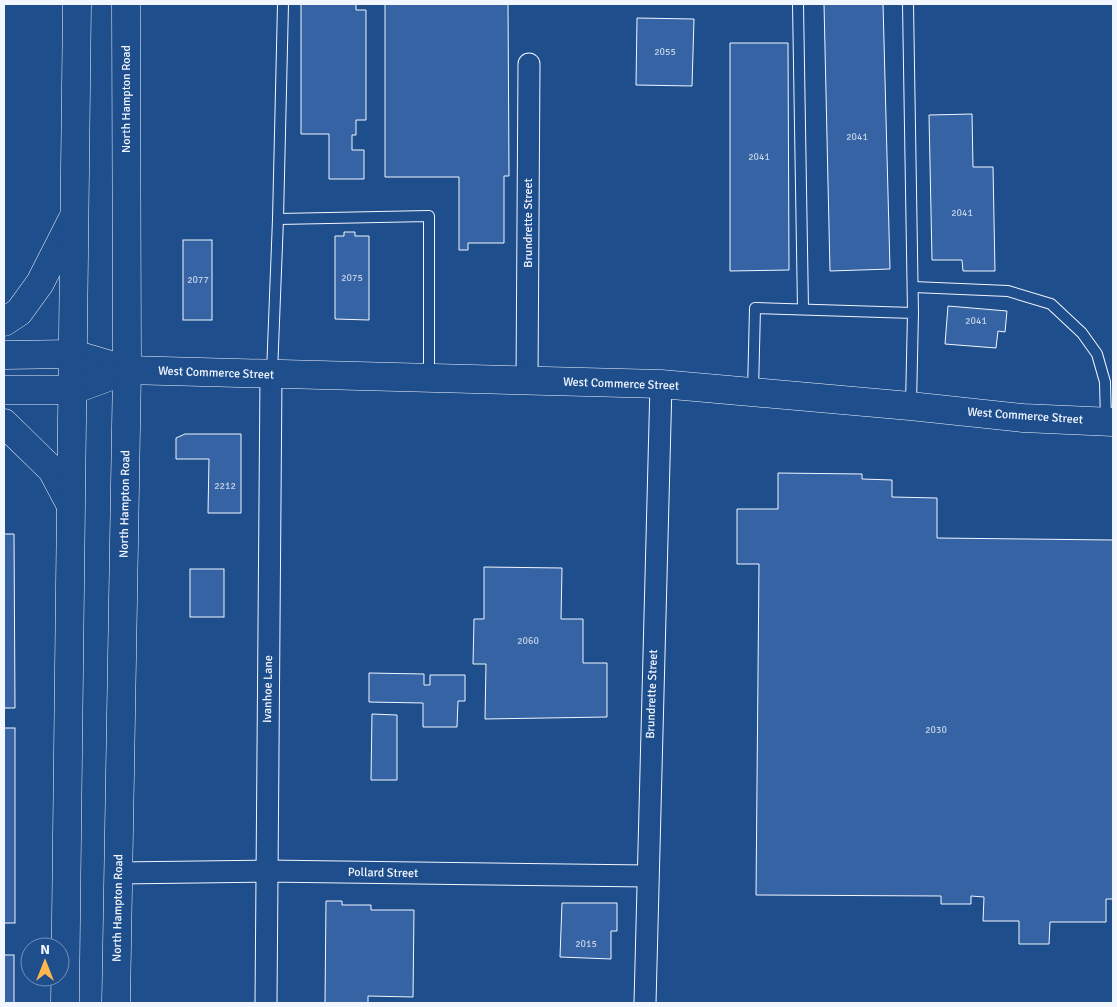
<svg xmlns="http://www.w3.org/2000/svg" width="1117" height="1007" font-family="Signika,sans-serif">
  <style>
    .building { fill: #3563a3; stroke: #f2f6ff }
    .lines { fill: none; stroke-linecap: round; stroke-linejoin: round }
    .lane-casing { stroke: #f2f6ff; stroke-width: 12 }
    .street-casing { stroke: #f2f6ff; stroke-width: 23 }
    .secondary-casing { stroke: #f2f6ff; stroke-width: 29 }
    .lane { stroke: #1f4e8c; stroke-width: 10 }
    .street { stroke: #1f4e8c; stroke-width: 21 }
    .secondary { stroke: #1f4e8c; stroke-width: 28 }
    .labels { text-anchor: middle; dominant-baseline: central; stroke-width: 4; stroke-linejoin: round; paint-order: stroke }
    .number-label { font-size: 10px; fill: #c3d1e8 }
    .street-label { font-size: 12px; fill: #f2f6ff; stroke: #1f4e8c }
  </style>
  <rect width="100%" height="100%" fill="#1f4e8c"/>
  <g class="building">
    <path d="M301,4H356V10H366V120H356V135H352V150H364V179H329V134H301Z"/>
    <path d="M385,4H508L509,176H504V243H468V250H459V177H385Z"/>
    <path d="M824,4H883L890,269L830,271Z"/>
    <path d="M637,18L694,19L692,86L636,85Z"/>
    <path d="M730,43H788L789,270L730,271Z"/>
    <path d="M972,114L973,167H993L995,271H963L962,260H932L929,115Z"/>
    <path d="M344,232H355V236H369V320L335,319V236H344Z"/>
    <rect x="183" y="240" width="29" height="80"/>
    <path d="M948,306L1007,311L1005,332L998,331L996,348L945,344Z"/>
    <path d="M185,434H241V513H208L209,459H176V438Z"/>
    <path d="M778,473L862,474V479L892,480V497L937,498V538L1113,540V899H1106V922H1050L1049,944H1019V921H983L984,897L971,896V904H941V896L756,895L759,564H737V509H778Z"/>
    <path d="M4,534H14L15,708H4Z"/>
    <path d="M484,567L562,568L561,619H583V663H607V717L485,719L486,664H473L474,619H484Z"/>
    <rect x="190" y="569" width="34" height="48"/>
    <path d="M369,673L424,674V685H430V675H465V701H458L457,727H423V703L369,702Z"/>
    <path d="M372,714L397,715V780H371Z"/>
    <rect x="4" y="728" width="11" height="195"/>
    <path d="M326,901H342V905H371V910H414L413,997L368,996V1003H325Z"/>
    <path d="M562,903H617V931H611V959L560,957Z"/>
    <rect x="4" y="955" width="10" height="48"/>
  </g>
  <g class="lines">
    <g class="lane-casing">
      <g id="lane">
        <path d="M798,4L803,309"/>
        <path d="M908,4L913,313"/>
        <path d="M278,219L429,216V378"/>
        <path d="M913,287L1008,291L1051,304L1082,333L1097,354L1105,382L1106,421"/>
        <path d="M272,373L278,219L283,4"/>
        <path d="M753,391L755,308L913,313L911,404"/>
      </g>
    </g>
    <g class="street-casing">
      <g id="street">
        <path d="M527,381L529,64"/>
        <path d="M119,873L266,871L647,876"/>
        <path d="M266,1003L271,374"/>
        <path d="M645,1003L661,384"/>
      </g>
    </g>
    <g class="secondary-casing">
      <g id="secondary">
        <path d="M4,322L19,312L40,283L72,220"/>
        <path d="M4,355L73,354L127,370L661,384L910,406L1023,418L1113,422"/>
        <path d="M4,390H73L127,370"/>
        <path d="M4,423L52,470L70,504"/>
        <path d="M65,1003L77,4"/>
        <path d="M116,1003L127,370L126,4"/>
      </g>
    </g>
    <use href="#lane" class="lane"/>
    <use href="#street" class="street"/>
    <use href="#secondary" class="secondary"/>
  </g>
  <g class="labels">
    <g class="number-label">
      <text x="665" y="52">2055</text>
      <text x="857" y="137">2041</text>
      <text x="759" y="157">2041</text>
      <text x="962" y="213">2041</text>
      <text x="352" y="278">2075</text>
      <text x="198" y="280">2077</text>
      <text x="976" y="321">2041</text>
      <text x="225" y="486">2212</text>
      <text x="528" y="641">2060</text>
      <text x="936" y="730">2030</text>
      <text x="586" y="944">2015</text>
    </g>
    <g class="street-label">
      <text transform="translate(126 99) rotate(-90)">North Hampton Road</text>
      <text transform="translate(528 223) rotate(-90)">Brundrette Street</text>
      <text transform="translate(216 373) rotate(2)">West Commerce Street</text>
      <text transform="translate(621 384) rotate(2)">West Commerce Street</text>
      <text transform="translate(1025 416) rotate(4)">West Commerce Street</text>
      <text transform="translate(125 504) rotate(-89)">North Hampton Road</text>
      <text transform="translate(268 689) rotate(-89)">Ivanhoe Lane</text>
      <text transform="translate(652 694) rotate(-88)">Brundrette Street</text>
      <text transform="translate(383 873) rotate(1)">Pollard Street</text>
      <text transform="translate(118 908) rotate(-89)">North Hampton Road</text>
    </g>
  </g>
  <rect width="1117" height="1007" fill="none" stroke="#f2f6ff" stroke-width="10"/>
  <g transform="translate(45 962)"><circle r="24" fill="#1f4e8c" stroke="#7391ba"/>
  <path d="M0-4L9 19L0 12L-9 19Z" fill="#ffb74d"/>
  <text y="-8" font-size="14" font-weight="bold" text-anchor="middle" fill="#f2f6ff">N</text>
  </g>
</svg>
